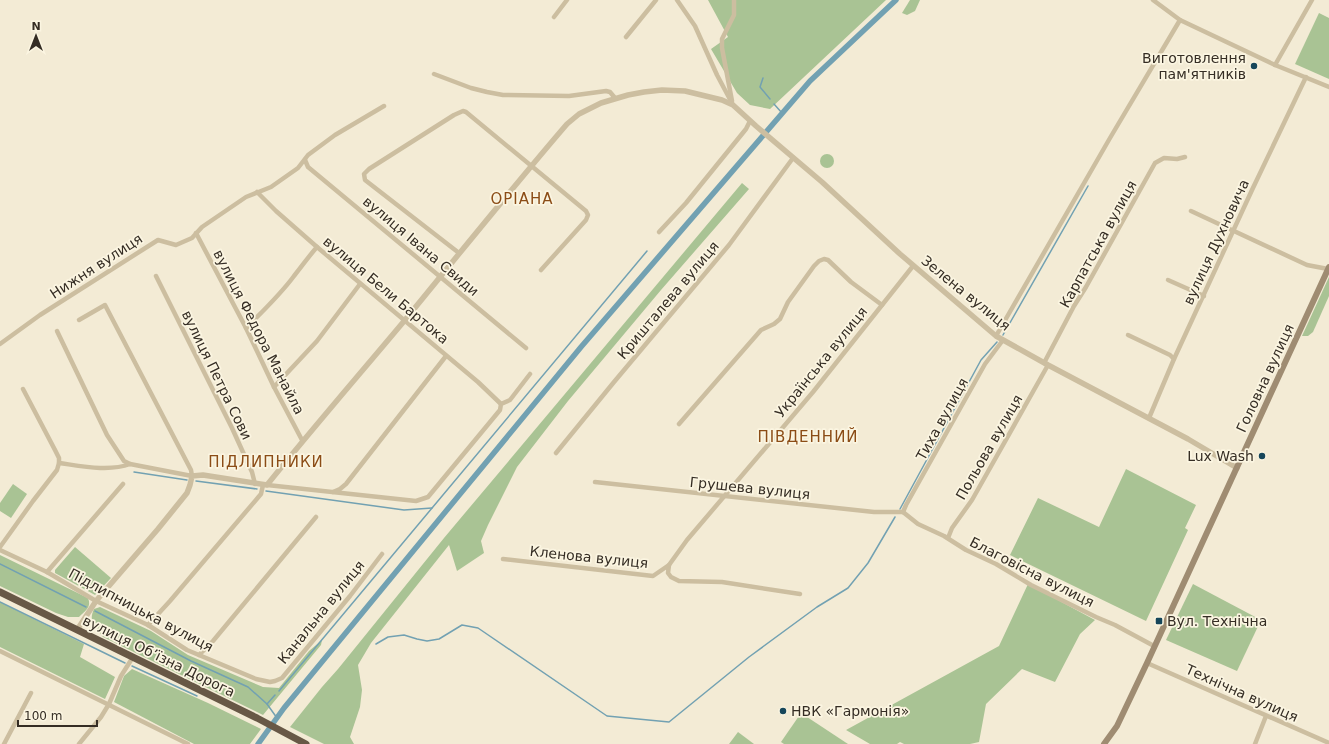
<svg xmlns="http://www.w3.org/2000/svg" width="1329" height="744" font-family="'DejaVu Sans',sans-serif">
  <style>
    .green { fill: #a9c394 }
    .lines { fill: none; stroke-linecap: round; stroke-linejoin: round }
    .stream { stroke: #72a1b2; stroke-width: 1.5 }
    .canal { stroke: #72a1b2; stroke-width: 5.5 }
    .minor { stroke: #ccbea0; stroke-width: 4.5 }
    .tertiary { stroke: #ccbea0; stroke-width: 5.5 }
    .secondary { stroke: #9f8c72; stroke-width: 6 }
    .trunk { stroke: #685846; stroke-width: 7 }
    .poi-dot { fill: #16465a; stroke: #fbf5e1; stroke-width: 1.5 }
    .labels { text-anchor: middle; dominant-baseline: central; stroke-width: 3.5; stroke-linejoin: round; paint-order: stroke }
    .poi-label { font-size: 14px; fill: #352d24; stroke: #fbf5e1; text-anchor: end }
    .street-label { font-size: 14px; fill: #352d24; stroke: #fbf5e1 }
    .neighbourhood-label { font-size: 15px; letter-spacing: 1px; fill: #8b4c16; stroke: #fbf5e1 }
  </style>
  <rect width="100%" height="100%" fill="#f3ebd5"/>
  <g class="green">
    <path d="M708,0H886L770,109L750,105L737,93L711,49L728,37Z"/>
    <path d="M910,0H920L915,11L907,15L902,13Z"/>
    <path d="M1319,13L1329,18V79L1295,64Z"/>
    <circle cx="827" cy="161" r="7"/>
    <path d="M742,183L749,189L661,290L568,401L517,467L488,525L481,541L484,553L457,571L449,545L371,643L358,665L362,690L360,707L350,737L354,744H324L290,727L322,687L338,669L444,538Z"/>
    <path d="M1329,277V296L1313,332L1308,336H1302Z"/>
    <path d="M1126,469L1196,505L1185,528L1188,530L1146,621L1010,555L1038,498L1099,527Z"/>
    <path d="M13,484L27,494L11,518L0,511V503Z"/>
    <path d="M75,547L111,578L95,595L55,573V570Z"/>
    <path d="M0,555L88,598C92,607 85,611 79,617H68L56,613L0,586Z"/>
    <path d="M1028,584L1095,620L1080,634L1055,682L1022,669L986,704L979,742L970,744H904L900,742L897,744H870L846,730L999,646Z"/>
    <path d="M1193,584L1261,620L1237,671L1166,640Z"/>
    <path d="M0,602L84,644L80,657L115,677L105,699L0,647Z"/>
    <path d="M100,607L151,631L188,655L263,687L279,688L309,651L322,640L321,645L263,715L103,637C95,626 88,622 94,609Z"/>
    <path d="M132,669L208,703L261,729L250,744H194L114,702L124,676Z"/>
    <path d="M801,713L848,744H784L781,742Z"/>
    <path d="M738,732L754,744H729Z"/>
  </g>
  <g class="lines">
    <g class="stream">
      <path d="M763,78L760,87L770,99"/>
      <path d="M774,104L782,113"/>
      <path d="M1003,335L1088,186"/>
      <path d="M134,472L187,480"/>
      <path d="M196,481L257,489"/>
      <path d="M266,491L404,510L432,508"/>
      <path d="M900,509L981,360L997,342"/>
      <path d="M0,564L86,607"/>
      <path d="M0,602L125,663"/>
      <path d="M95,611L191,661L248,687L267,704L277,718"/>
      <path d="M376,644L388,637L404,635L417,639L427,641L439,639L462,625L478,628L607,716L669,722L749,657L817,607L848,588L868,563L895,517"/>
      <path d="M132,666L197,696"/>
      <path d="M279,691L647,251"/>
      <path d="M267,704L275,695"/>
    </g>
    <path class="canal" d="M258,744L284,708L581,347L810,81L896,0"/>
    <g class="minor">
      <path d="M677,0L695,26L717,75L733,105"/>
      <path d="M1153,0L1180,20"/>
      <path d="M554,17L567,0"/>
      <path d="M626,37L656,0"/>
      <path d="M1275,65L1312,0"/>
      <path d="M434,74L471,88L487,92L503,95L569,96L606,91L610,92L615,98"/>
      <path d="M732,101L722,48V39L734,15V0"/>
      <path d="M305,160L308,167L526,348"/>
      <path d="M257,192L276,211L317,247L478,382L501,404"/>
      <path d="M1191,211L1307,265L1328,269"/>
      <path d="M659,232L686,203L746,129L750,121"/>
      <path d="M196,233L246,328L274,387L302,440"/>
      <path d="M459,253L365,180L364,174L369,169L454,115L463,111L466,112L586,211L588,215L586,220L541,270"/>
      <path d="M156,276L232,428L252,472L255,484"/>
      <path d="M1168,280L1204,296"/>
      <path d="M246,328C263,311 280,295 294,276C302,266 309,256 317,247"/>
      <path d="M57,331L107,435L124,461L130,464"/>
      <path d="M1128,335L1170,355L1174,359"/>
      <path d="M996,336L1110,138L1180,20L1275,65L1329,87"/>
      <path d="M0,344L40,315L158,240L176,245L192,238L202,227L246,197L271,187L298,168L308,155L335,135L384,106"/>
      <path d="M1044,363L1074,306L1086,287L1155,163L1164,158L1177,159L1185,157"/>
      <path d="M274,387L317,341L360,284"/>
      <path d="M1149,418L1174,359L1252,190L1306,77"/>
      <path d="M679,424L761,330L774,324L780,319L788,302L814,266L819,261L824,259L828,260L851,282L882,305"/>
      <path d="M556,453L614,382L729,245L793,158"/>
      <path d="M59,463C81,466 109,472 130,464L192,476L191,470L105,305L79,320"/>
      <path d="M595,482L874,512H903"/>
      <path d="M267,485L416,501L428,497L500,410L501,404L510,400L530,374"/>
      <path d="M333,492L340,489L346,484L446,356"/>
      <path d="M903,512L918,524L944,536L966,550L996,564L1031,585L1096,617L1115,625L1154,646"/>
      <path d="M903,512L906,505L985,364L1003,340"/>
      <path d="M948,538L952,528L972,500L1048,365"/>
      <path d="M0,547L33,501L57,470L59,463V458L55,450L23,389"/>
      <path d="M0,550L47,572L96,601L148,625L187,650L256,679L270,682L275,681L282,678L350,596L382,554"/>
      <path d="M503,559L653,576L669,565L668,573L671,577L679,581L722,582L800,594"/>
      <path d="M669,565L687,540L813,392L913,266"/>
      <path d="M47,572L123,484"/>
      <path d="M148,625L170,601L261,494L263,485"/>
      <path d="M0,651L188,744"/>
      <path d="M199,655L213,641L316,517"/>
      <path d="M1147,663L1329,743"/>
      <path d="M4,744L31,693"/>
      <path d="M79,744L101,717L109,704L121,676L133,657"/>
      <path d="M1255,744L1266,716"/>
    </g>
    <path class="tertiary" d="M77,630L96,601L158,529L187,493L190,485L192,476L203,475L267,485C312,429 359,375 405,320C459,254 512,188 567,124L579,114L601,103L628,95L644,92L662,90L685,91L722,100L733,105L756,126L822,182L900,254L996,336L1048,365L1188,439L1237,468"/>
    <path class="secondary" d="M1104,744L1117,726L1147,663L1329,267"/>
    <path class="trunk" d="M0,592L257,718L306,744"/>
  </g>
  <g class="poi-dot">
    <circle cx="1254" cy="66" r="4"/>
    <circle cx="1262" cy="456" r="4"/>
    <rect x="1155" y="617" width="8" height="8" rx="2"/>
    <circle cx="783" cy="711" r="4"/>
  </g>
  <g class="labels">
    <g class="poi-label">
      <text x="1246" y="58">Виготовлення<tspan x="1246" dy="16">пам'ятників</tspan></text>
      <text x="1254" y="456">Lux Wash</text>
      <text x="1167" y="621" text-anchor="start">Вул. Технічна</text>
      <text x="791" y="711" text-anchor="start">НВК «Гармонія»</text>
    </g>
    <g class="street-label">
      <text transform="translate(1216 242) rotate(-65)">вулиця Духновича</text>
      <text transform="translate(1098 244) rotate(-61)">Карпатська вулиця</text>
      <text transform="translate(421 246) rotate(40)">вулиця Івана Свиди</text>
      <text transform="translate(96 266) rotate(-33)">Нижня вулиця</text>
      <text transform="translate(386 290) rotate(40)">вулиця Бели Бартока</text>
      <text transform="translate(966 293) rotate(39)">Зелена вулиця</text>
      <text transform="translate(668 300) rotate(-50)">Кришталева вулиця</text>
      <text transform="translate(259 332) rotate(63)">вулиця Федора Манайла</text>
      <text transform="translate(821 362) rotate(-51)">Українська вулиця</text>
      <text transform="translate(217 375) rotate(64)">вулиця Петра Сови</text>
      <text transform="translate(1265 378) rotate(-65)">Головна вулиця</text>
      <text transform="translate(942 419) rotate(-61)">Тиха вулиця</text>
      <text transform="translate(989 447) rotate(-60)">Польова вулиця</text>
      <text transform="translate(750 488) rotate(6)">Грушева вулиця</text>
      <text transform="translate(589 557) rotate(6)">Кленова вулиця</text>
      <text transform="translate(1032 572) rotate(27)">Благовісна вулиця</text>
      <text transform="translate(141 610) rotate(28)">Підлипницька вулиця</text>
      <text transform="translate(321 612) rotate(-51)">Канальна вулиця</text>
      <text transform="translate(159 656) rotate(26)">вулиця Обʼїзна Дорога</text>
      <text transform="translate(1242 693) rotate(24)">Технічна вулиця</text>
    </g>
    <g class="neighbourhood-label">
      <text x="522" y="199">ОРІАНА</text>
      <text x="808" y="437">ПІВДЕННИЙ</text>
      <text x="266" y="462">ПІДЛИПНИКИ</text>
    </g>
  </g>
  <g transform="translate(36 36)" stroke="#fbf5e1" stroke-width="3" paint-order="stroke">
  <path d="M0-3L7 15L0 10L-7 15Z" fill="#352d24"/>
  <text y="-6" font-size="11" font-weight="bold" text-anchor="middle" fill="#352d24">N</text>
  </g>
  <path d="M18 720v6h79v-6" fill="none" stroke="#352d24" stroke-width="2"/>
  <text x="24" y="720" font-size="12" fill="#352d24" stroke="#fbf5e1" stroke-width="3" paint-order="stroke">100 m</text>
</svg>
